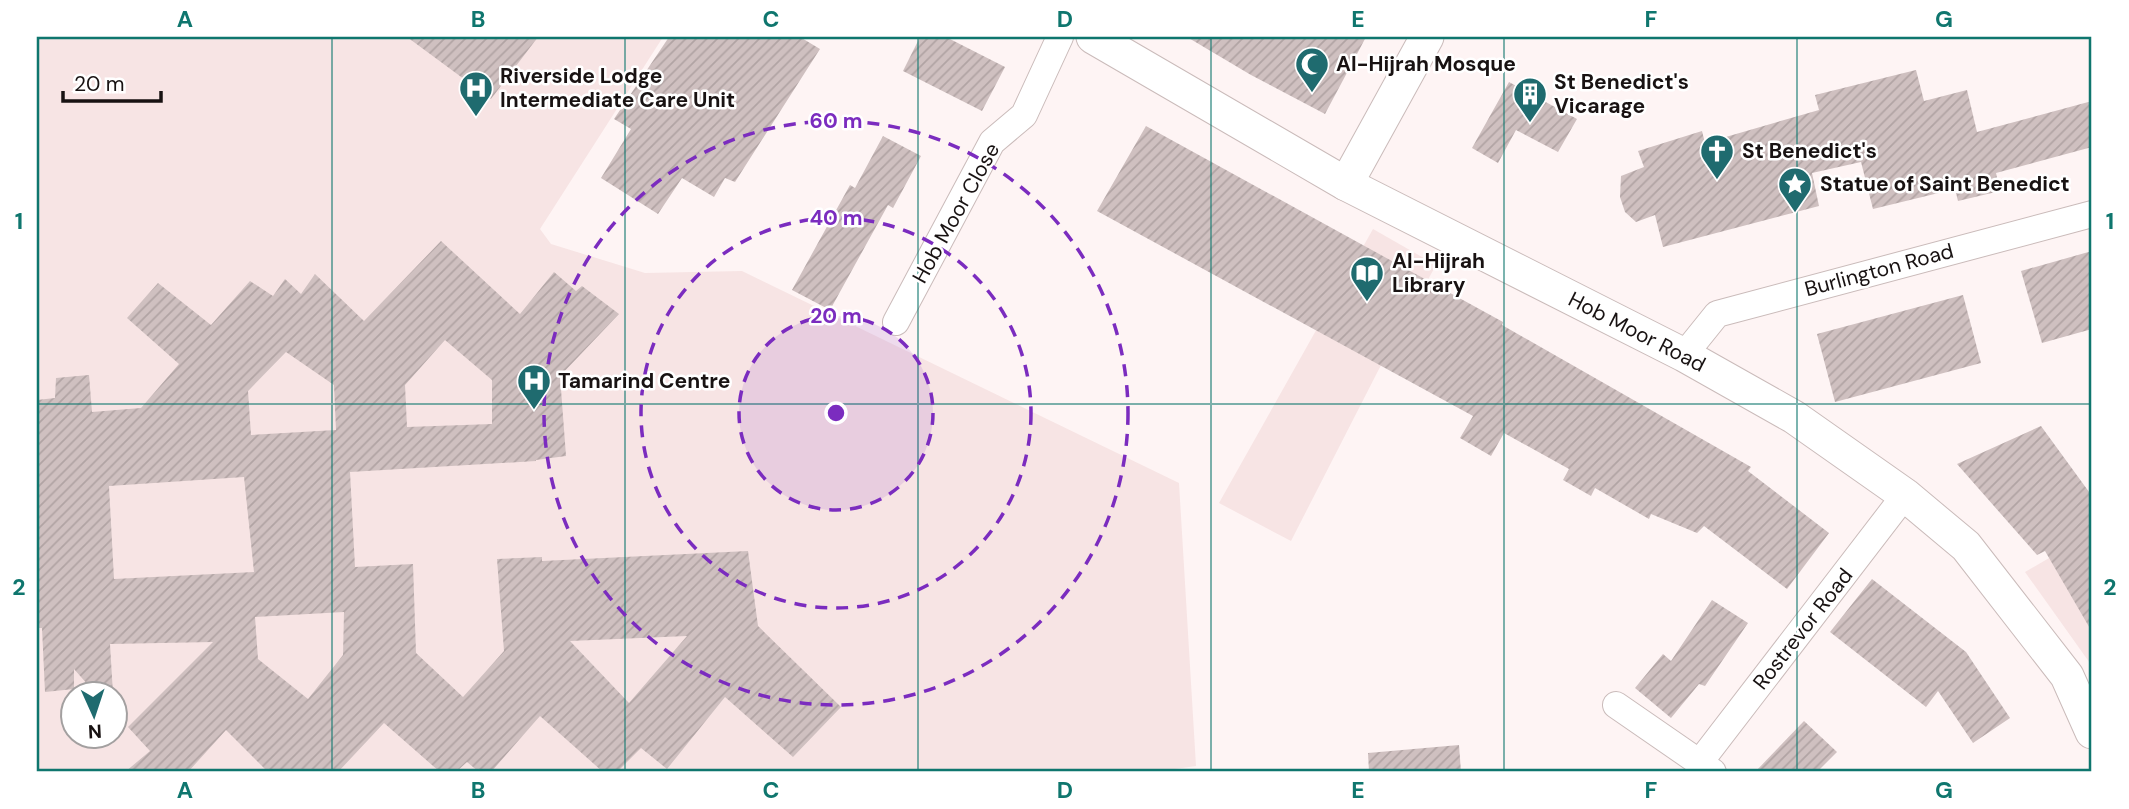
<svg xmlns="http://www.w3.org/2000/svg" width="2129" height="809" font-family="'DM Sans',sans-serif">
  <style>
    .built { fill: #f7e4e4; fill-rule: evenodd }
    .building { fill: url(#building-hatch); fill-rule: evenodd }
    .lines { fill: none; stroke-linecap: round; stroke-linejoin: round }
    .minor-casing { stroke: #cabbba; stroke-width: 28 }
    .tertiary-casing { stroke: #cabbba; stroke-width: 35 }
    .minor { stroke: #fff; stroke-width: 26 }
    .tertiary { stroke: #fff; stroke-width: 33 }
    .grid { fill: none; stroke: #0f766e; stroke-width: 2; stroke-opacity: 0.55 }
    .ring { fill: none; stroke: #7b2cbf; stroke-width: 3.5; stroke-dasharray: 12 9 }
    .labels { text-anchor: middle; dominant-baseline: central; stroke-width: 5; stroke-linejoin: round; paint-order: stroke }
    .poi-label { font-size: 21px; font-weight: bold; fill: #181212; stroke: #fff; text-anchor: start }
    .street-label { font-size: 21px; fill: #181212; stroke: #fff }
    .centre { fill: #7b2cbf; stroke: #fff; stroke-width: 3.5 }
    .ring-label { font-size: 21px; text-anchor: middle; font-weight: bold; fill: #7b2cbf; stroke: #fff; stroke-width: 5; stroke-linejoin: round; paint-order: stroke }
    .neatline { fill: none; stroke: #0f766e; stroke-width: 2.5 }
    .grid-label { font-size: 23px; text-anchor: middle; font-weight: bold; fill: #0f766e }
  </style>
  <defs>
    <pattern id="building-hatch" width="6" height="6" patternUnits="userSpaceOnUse" patternTransform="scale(1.75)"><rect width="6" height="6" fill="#cfc0c0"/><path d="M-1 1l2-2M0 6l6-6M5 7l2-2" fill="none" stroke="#b1a4a4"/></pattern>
  </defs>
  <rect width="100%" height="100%" fill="#fef4f4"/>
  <g class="built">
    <path d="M37,37H663L540,229L551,244L645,273L742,271L1179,483L1196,766L1168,770L1167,772H37ZM74,694H116V736H74Z"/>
    <path d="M1373,229L1436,265L1379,369L1291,541L1219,503Z"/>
    <path d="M2092,533V666L2025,572Z"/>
  </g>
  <g class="building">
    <path d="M407,37H538L491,99Z"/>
    <path d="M669,37H800L820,49L735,182L725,178L714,197L682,178L658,214L601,178L631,129L614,119Z"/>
    <path d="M920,37H946L1005,67L982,111L903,71Z"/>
    <path d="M1187,37H1366L1325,114L1251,75Z"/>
    <path d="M1916,70L1924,101L1967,90L1977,132L2092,101V147L1996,173L2000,191L1958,201L1955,189L1873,209L1861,162L1812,173L1819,206L1663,247L1655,215L1636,222L1625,212L1620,197L1621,176L1644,167L1638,151L1702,131L1705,143L1819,110L1815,95Z"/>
    <path d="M1509,82L1577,119L1558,152L1516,130L1498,163L1472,148Z"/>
    <path d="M1146,126L1503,322L1502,325L1751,467L1748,471L1829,533L1787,589L1704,526L1697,533L1651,514L1649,519L1595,488L1591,496L1563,480L1569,469L1504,433L1491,456L1460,438L1473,416L1097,211Z"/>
    <path d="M883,136L921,156L893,208L888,205L830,310L792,290L850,185L855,188Z"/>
    <path d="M441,241L520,314L554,272L576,291L582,286L619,314L560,376L566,456L536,460V461L350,472L355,567L413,564L416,653L463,697L504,651L497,559L542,557V561L748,551L758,626L841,707L793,757L725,697L667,769L641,748L617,772H603L540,716L491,772H479L467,762L456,772H440L384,723L338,772H268L226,730L188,772H125L150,751L128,727L213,642L110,644L113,694H96L74,669V689L45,692L42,628H37V400L55,398L56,378L89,375L92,412L141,408L179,364L127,318L158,283L211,325L250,281L273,296L285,279L301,294L315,274L364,321ZM445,340L492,380V424L407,427L405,385ZM286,352L334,385L336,430L251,435L248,391ZM244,477L254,572L114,579L109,486ZM344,612L343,655L308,699L258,659L255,617ZM687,636L629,703L570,641Z"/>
    <path d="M2092,251V329L2042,343L2021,271Z"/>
    <path d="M1963,295L1981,363L1835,402L1817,334Z"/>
    <path d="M2041,426L2092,496V632L2045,551L2037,555L1957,464Z"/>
    <path d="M1872,579L1966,652L2010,718L1973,743L1938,691L1926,707L1830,632Z"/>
    <path d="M1712,600L1748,623L1705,686L1699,684L1671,718L1635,688L1663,654L1671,661Z"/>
    <path d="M1804,721L1837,752L1817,772H1755Z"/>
    <path d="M1459,745L1461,772H1369L1368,753Z"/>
  </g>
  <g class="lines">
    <g class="minor-casing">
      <g id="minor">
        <path d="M896,322L992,142L1024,115L1060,37"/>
        <path d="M1684,355L1717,314L2092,214"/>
        <path d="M1616,705L1713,772"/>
        <path d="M1700,762L1905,495"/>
      </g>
    </g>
    <g class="tertiary-casing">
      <g id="tertiary">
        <path d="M1093,37L1346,184L1684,355L1794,417L1905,495L1966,546L2067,676L2092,732"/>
        <path d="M1346,184L1427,37"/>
      </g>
    </g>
    <use href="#minor" class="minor"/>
    <use href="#tertiary" class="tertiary"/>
  </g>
  <path class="grid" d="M332,37V772M625,37V772M918,37V772M1211,37V772M1504,37V772M1797,37V772M37,404H2092"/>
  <circle cx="836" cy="413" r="97" fill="#7b2cbf" fill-opacity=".12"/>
  <g class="ring">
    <circle cx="836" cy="413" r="97"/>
    <circle cx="836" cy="413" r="195"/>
    <circle cx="836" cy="413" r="292"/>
  </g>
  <defs>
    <g id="mosque-pin" transform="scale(1.75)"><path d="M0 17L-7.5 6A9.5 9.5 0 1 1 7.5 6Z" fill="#1f6b6f" stroke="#fff"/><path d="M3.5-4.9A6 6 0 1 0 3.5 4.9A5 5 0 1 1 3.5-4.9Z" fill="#fff"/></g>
    <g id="hospital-pin" transform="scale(1.75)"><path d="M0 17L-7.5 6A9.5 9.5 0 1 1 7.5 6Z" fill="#1f6b6f" stroke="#fff"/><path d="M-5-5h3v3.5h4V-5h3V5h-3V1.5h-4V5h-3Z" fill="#fff"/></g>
    <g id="building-pin" transform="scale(1.75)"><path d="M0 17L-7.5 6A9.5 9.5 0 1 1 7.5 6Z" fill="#1f6b6f" stroke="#fff"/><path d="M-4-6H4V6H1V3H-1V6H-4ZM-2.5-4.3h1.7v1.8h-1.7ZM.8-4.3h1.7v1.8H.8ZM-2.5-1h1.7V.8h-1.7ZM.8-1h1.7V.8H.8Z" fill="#fff"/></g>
    <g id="church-pin" transform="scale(1.75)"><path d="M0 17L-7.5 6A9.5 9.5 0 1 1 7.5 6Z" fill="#1f6b6f" stroke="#fff"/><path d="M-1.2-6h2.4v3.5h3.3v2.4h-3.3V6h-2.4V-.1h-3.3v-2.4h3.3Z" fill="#fff"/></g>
    <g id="sight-pin" transform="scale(1.75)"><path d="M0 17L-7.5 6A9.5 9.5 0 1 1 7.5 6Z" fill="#1f6b6f" stroke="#fff"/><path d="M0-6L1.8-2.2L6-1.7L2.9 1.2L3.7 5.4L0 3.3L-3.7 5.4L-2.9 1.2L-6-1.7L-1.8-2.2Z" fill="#fff"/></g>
    <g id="library-pin" transform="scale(1.75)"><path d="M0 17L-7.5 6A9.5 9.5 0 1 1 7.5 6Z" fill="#1f6b6f" stroke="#fff"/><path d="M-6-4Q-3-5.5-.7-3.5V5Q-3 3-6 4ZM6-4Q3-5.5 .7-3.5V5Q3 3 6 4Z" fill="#fff"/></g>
  </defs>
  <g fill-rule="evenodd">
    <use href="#mosque-pin" x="1312" y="64"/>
    <use href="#hospital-pin" x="476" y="88"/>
    <use href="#building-pin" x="1530" y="94"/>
    <use href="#church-pin" x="1717" y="151"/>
    <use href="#sight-pin" x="1795" y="184"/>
    <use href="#library-pin" x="1367" y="273"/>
    <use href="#hospital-pin" x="534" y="381"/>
  </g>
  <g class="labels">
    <g class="poi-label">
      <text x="1336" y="64">Al-Hijrah Mosque</text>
      <text x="500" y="76">Riverside Lodge<tspan x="500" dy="24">Intermediate Care Unit</tspan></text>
      <text x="1554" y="82">St Benedict's<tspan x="1554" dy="24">Vicarage</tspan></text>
      <text x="1742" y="151">St Benedict's</text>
      <text x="1820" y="184">Statue of Saint Benedict</text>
      <text x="1392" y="261">Al-Hijrah<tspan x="1392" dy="24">Library</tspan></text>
      <text x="558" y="381">Tamarind Centre</text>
    </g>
    <g class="street-label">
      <text transform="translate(956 213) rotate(-61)">Hob Moor Close</text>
      <text transform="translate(1879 270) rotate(-15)">Burlington Road</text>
      <text transform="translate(1637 332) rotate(27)">Hob Moor Road</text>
      <text transform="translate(1803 629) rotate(-52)">Rostrevor Road</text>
    </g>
  </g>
  <circle cx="836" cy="413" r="10" class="centre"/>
  <g class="ring-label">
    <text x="836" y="128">60 m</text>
    <text x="836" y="225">40 m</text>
    <text x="836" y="323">20 m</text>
  </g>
  <rect width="2129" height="809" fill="none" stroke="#ffffff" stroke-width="77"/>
  <g transform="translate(94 715) rotate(177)"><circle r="33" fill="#ffffff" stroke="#a3a0a0" stroke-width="2"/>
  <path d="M0-5L12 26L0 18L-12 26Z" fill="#1f6b6f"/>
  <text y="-10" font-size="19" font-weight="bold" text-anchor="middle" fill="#181212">N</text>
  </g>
  <path d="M63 91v10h98v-10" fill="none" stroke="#181212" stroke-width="3.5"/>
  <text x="74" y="91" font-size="21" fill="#181212" stroke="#ffffff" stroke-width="5" paint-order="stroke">20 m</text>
  <rect x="38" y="38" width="2052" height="732" class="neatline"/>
  <g class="grid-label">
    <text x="185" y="27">A</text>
    <text x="478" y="27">B</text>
    <text x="771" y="27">C</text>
    <text x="1065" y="27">D</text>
    <text x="1358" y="27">E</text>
    <text x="1651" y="27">F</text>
    <text x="1944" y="27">G</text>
    <text x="19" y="229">1</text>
    <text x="2110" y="229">1</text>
    <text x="19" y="595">2</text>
    <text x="2110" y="595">2</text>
    <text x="185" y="798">A</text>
    <text x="478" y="798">B</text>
    <text x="771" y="798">C</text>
    <text x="1065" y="798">D</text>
    <text x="1358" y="798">E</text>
    <text x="1651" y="798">F</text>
    <text x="1944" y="798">G</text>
  </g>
</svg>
